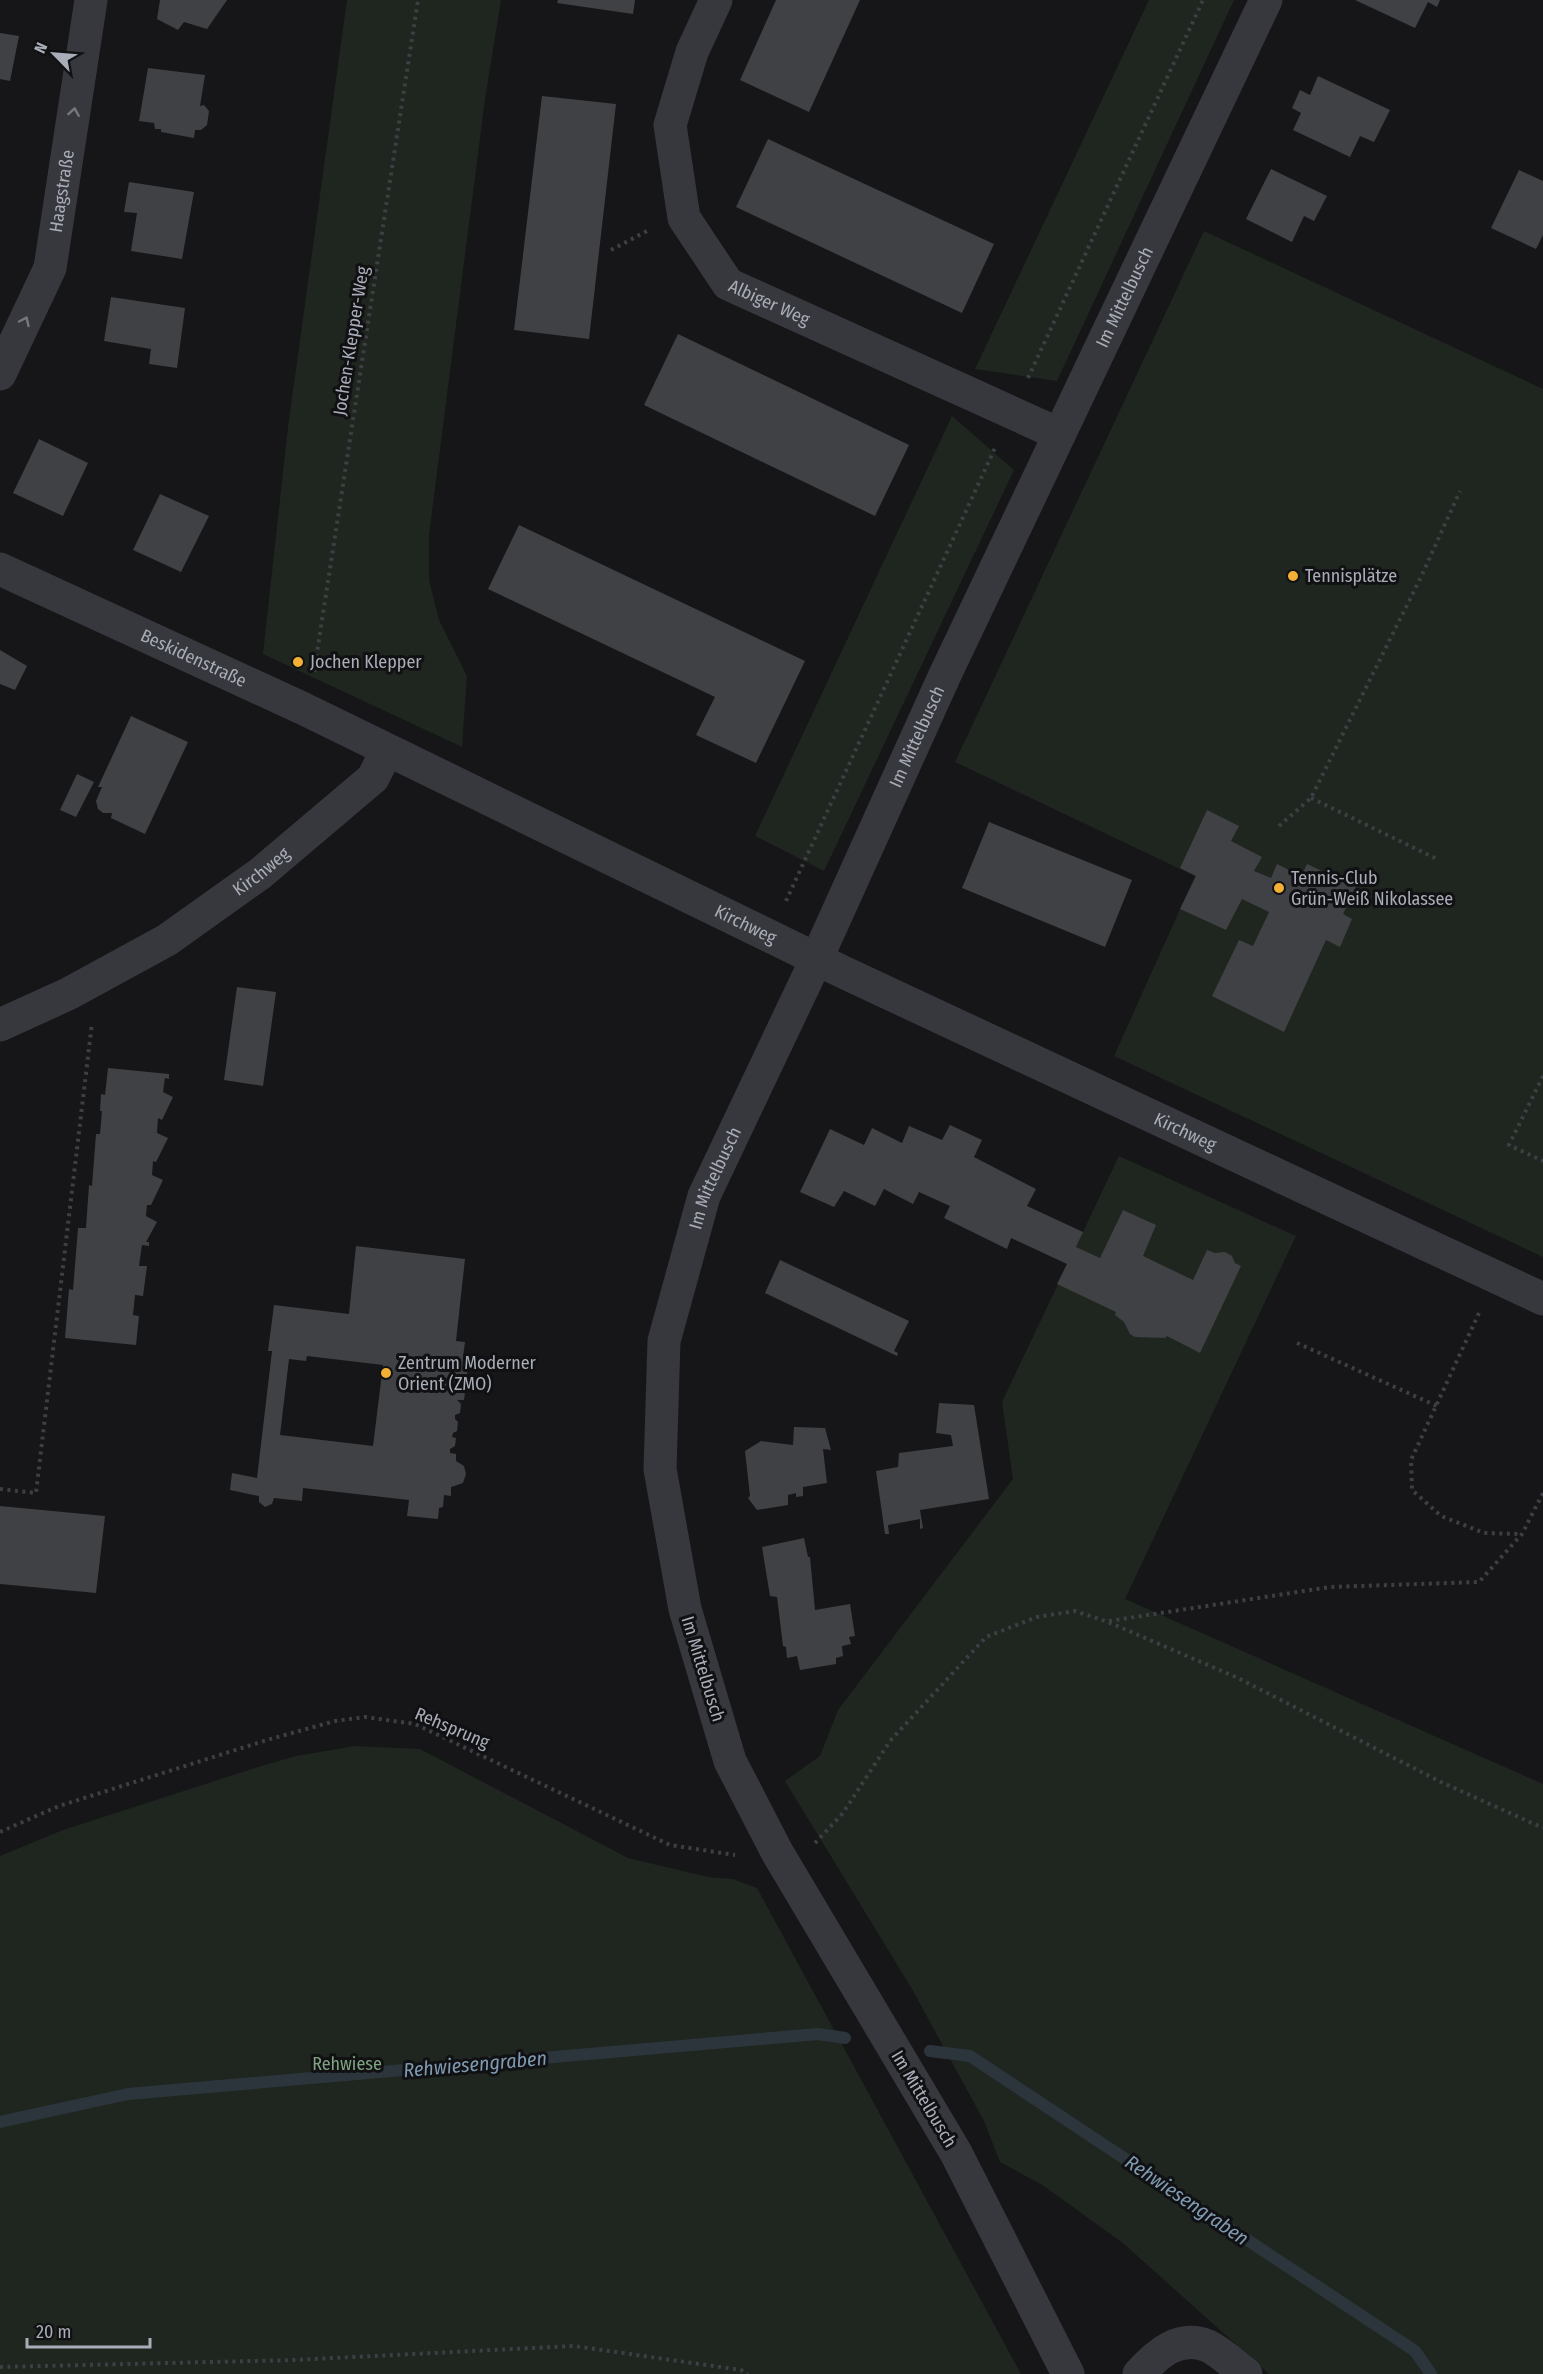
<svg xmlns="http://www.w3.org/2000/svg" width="1543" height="2374" font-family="'Fira Sans Condensed',sans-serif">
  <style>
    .green { fill: #1e261f }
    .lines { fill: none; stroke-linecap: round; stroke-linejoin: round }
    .stream { stroke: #2c353c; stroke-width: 12 }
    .building { fill: #404145; fill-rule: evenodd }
    .path { stroke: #3d3f44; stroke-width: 4; stroke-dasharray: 3 4.5; stroke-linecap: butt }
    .street { stroke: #37383d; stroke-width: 33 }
    .oneway { stroke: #757881 }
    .poi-dot { fill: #f2b134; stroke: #111113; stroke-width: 2 }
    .labels { text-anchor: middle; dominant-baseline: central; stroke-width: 6; stroke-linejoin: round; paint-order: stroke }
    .street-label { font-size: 18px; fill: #a8adb8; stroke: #111113 }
    .poi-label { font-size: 18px; fill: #a8adb8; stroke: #111113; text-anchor: start }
    .park-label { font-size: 18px; fill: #7fa381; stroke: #111113 }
    .water-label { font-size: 20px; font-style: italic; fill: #7f9bb3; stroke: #111113 }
  </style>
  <rect width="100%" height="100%" fill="#161618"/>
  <g class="green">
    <path d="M347,0H501L485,99L429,535V580L439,620L467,676L462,747L263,654L288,427Z"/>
    <path d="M1149,0H1234L1057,381L975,369Z"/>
    <path d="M1204,231L1543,389V1257L1114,1056L1195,876L955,762Z"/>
    <path d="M952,416L1014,470L824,871L755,836Z"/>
    <path d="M1119,1156L1296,1236L1125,1599L1543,1784V2374H1269L1124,2244L1044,2186L1000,2162L984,2121L912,1989L785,1781L820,1756L838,1710L1013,1479L1002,1402Z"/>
    <path d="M355,1746L420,1749L628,1858L708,1877L733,1879L757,1888L1021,2374H0V1856L63,1830L258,1767L296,1756Z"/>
  </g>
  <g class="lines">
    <g class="stream">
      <path d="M930,2051L970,2056L1415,2351L1431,2374"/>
      <path d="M0,2122L128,2094L818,2034L845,2038"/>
    </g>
  </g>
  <g class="building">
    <path d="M160,0H227L207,29L184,22L178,30L157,19Z"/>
    <path d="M558,0H635L633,14L557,3Z"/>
    <path d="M776,0H860L809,112L740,80Z"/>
    <path d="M1355,0H1440L1437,7L1428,2L1415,28Z"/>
    <path d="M0,33L19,36L10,81L0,79Z"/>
    <path d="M148,68L205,75L200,106L204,105L209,111L207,125L201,130H195L194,138L161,132V129H155L154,123L139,121Z"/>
    <path d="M1318,76L1390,110L1374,142L1360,136L1350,157L1293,130L1301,113L1292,108L1300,90L1310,95Z"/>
    <path d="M542,96L616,104L589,339L514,330Z"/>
    <path d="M768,139L994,244L962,313L736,207Z"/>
    <path d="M1271,169L1327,196L1314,221L1304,216L1292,242L1246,219Z"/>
    <path d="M1519,170L1543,181V235L1536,249L1491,228Z"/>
    <path d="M129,182L194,192L182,259L131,251L137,213L124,212Z"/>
    <path d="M111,297L185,308L177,368L149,364L151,349L104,341Z"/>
    <path d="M678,334L909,445L875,516L644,405Z"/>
    <path d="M39,439L88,463L63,516L13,493Z"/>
    <path d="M160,494L209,516L181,572L133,550Z"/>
    <path d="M519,525L805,661L756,763L696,735L715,697L488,589Z"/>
    <path d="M0,650L27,666L15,690L0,684Z"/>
    <path d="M131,716L188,742L145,834L111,818L112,813H103L98,809L96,801L102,787H98Z"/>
    <path d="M77,774L94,782L76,817L60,810Z"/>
    <path d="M1207,810L1239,826L1231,841L1262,857L1254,871L1271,878L1277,864L1301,876L1307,864L1356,887L1343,914L1352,919L1340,947L1326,940L1284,1032L1212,996L1239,940L1253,946L1269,912L1242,899L1226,930L1180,909L1196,876L1180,868Z"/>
    <path d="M989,822L1132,880L1105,947L962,888Z"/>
    <path d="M237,987L276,992L263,1086L224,1080Z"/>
    <path d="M108,1068L169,1074V1079L165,1078L163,1092L173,1097L162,1120L158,1118L157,1133L168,1138L156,1162L153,1161L152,1175L163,1180L151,1205H147L146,1216L157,1222L146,1242H149V1246L142,1245L139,1266H147L143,1296L135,1295L133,1315L139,1316L136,1345L65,1338L69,1289L73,1290L78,1228H86L89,1185L92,1186L96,1134H100L102,1111H100L101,1094L105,1095Z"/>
    <path d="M950,1125L982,1140L974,1157L1036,1189L1027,1206L1083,1232L1076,1247L1100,1258L1123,1210L1156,1225L1143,1256L1193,1280L1207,1250L1215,1253L1225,1252L1232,1256L1235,1263L1241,1266L1200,1353L1167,1336L1165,1338L1135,1337L1130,1334L1124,1322L1115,1315L1116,1312L1057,1284L1067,1264L1011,1238L1007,1249L944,1218L950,1206L919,1192L913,1204L884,1189L875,1206L844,1191L834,1207L800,1192L830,1129L864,1145L872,1128L902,1143L909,1126L942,1140Z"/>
    <path d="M356,1246L465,1259L456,1341L465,1342L463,1357L469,1358L464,1400H457L461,1404L460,1413L455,1415V1419L458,1422L457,1431L453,1433L452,1437L456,1438L455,1446L450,1449V1453L456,1454V1461L464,1466L466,1474L463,1483L451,1487V1496L444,1495L443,1507L439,1508L438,1519L407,1516L409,1500L303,1488L302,1501L274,1498L272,1504L265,1507L259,1502V1496L230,1490L232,1473L257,1478L272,1351H268L274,1305L349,1314ZM307,1356L383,1365L373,1446L280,1435L289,1359L306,1361Z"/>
    <path d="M780,1260L909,1321L894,1351L898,1353L897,1356L765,1293Z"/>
    <path d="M939,1403L974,1405L989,1499L920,1510L923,1528L920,1529V1519L888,1525L889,1534H885L876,1471L898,1467L899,1453L953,1446L951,1435L936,1433Z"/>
    <path d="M794,1427L825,1428L831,1450L823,1449L827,1483L803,1487V1496L796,1497V1493L788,1495V1505L757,1510L748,1498L750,1496L745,1451L761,1441L793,1445Z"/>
    <path d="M0,1506L105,1516L96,1593L0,1584Z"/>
    <path d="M804,1538L808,1557H810L815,1610L850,1604L855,1636L849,1637L851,1644L842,1646L843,1656L836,1658V1664L800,1670L797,1656L787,1658L786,1647L783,1646L777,1597L770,1596L762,1547Z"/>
  </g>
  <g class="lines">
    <g class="path">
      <path d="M611,250L649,230"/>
      <path d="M1028,378L1203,0"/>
      <path d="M314,672L418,0"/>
      <path d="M1311,798L1439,860"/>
      <path d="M1279,826L1311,798L1421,577L1460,491"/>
      <path d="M786,901L995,448"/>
      <path d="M1543,1076L1509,1145L1543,1161"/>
      <path d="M1479,1313L1411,1460L1412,1490L1441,1516L1484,1533L1521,1534"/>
      <path d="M1297,1343L1437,1406"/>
      <path d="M0,1489L36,1493L92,1023"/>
      <path d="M1109,1621L1330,1587L1479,1582L1522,1534L1543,1493"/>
      <path d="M0,1832L59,1806L267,1740L335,1721L365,1717L415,1724L670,1845L735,1855"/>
      <path d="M815,1843L843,1813L890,1741L986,1637L1037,1617L1075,1611L1108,1622L1238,1678L1441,1782L1543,1828"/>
      <path d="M0,2367L294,2360L574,2346L741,2370L748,2374"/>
    </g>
    <g class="street">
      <path id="s1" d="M716,0L692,52L670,125L684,218L728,284L1059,434"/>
      <path id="s2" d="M0,374L50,268L91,0"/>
      <path id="s3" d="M0,569L302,708L843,972L1543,1299"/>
      <path id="s4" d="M0,1025L68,994L167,940L261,873L373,778L387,750"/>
      <path id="s5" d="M1068,2374L956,2153L777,1852L730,1761L685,1609L660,1469L664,1341L704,1196L817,958L944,677L1266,0"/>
      <path d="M1139,2374C1157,2354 1179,2334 1208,2346C1221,2352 1234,2365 1246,2374"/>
    </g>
  </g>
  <defs><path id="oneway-chevron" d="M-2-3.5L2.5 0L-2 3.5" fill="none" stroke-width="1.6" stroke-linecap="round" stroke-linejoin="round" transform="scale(1.5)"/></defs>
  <g class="oneway">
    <use href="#oneway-chevron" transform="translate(74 112) rotate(-81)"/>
    <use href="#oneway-chevron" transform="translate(25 321) rotate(-65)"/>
  </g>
  <g class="poi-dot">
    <circle cx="1293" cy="576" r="6"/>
    <circle cx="298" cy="662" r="6"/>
    <circle cx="1279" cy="888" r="6"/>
    <circle cx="386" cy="1373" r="6"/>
  </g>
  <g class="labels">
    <g class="street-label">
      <text stroke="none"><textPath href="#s2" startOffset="195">Haagstraße</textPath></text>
      <text stroke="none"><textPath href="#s5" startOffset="2272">Im Mittelbusch</textPath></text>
      <text stroke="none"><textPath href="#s1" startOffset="352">Albiger Weg</textPath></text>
      <text transform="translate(351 341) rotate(-81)">Jochen-Klepper-Weg</text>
      <text stroke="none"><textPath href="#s3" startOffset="213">Beskidenstraße</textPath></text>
      <text stroke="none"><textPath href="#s5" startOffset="1786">Im Mittelbusch</textPath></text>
      <text stroke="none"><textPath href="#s4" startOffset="304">Kirchweg</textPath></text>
      <text stroke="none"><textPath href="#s3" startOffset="826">Kirchweg</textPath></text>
      <text stroke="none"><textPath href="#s3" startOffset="1312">Kirchweg</textPath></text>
      <text stroke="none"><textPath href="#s5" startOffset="1300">Im Mittelbusch</textPath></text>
      <text transform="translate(703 1669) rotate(73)">Im Mittelbusch</text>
      <text transform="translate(452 1728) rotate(23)">Rehsprung</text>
      <text transform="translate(924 2099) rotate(59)">Im Mittelbusch</text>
    </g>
    <g class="poi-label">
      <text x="1305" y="576">Tennisplätze</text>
      <text x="310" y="662">Jochen Klepper</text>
      <text x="1291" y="878">Tennis-Club<tspan x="1291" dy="21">Grün-Weiß Nikolassee</tspan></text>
      <text x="398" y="1363">Zentrum Moderner<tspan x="398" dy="21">Orient (ZMO)</tspan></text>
    </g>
    <g class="park-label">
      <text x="347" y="2064">Rehwiese</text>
    </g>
    <g class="water-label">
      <text transform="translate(475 2064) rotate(-5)">Rehwiesengraben</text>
      <text transform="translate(1187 2200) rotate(34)">Rehwiesengraben</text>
    </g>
  </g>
  <g transform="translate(54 54) rotate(295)" stroke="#111113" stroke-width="4.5" paint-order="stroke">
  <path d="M0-4.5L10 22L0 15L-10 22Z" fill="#a8adb8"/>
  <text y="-9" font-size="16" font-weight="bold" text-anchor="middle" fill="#a8adb8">N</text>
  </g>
  <path d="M27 2338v9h123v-9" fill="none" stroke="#a8adb8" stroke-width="3"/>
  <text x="36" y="2338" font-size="18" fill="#a8adb8" stroke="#111113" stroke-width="4.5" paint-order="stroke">20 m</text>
</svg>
